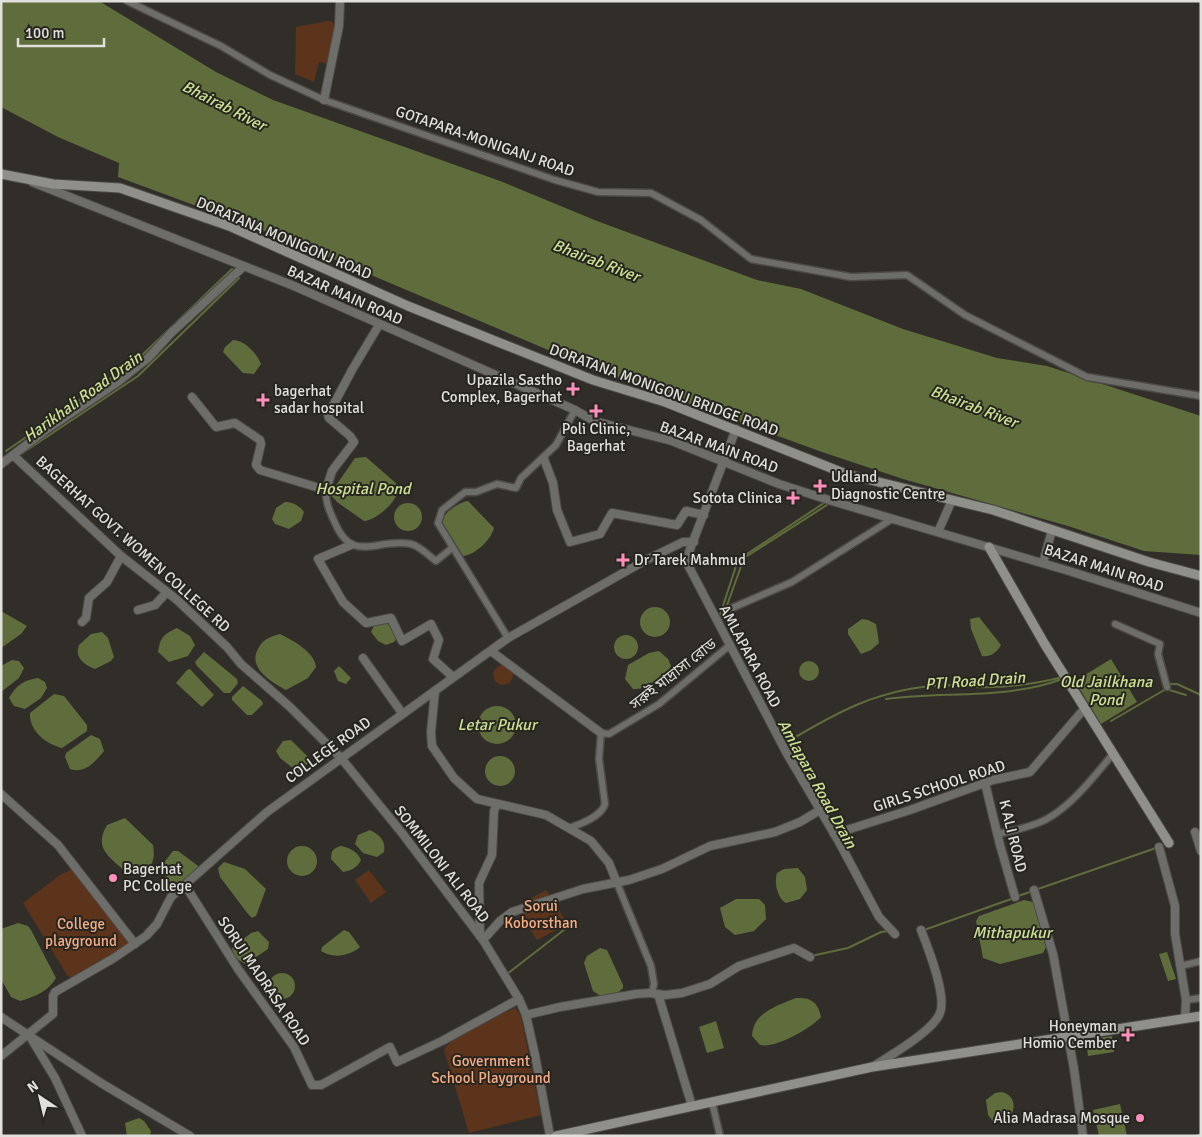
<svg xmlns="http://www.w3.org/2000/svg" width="1202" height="1137" font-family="Signika,'Noto Sans Bengali',sans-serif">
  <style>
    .green { fill: #5c331b }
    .water { fill: #5f6c3c }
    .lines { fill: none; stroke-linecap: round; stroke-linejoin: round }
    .stream { stroke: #5f6c3c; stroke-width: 2 }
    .minor-casing { stroke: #4d4a46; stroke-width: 9 }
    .tertiary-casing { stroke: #4d4a46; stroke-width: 10 }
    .secondary-casing { stroke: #4d4a46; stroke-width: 11 }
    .minor { stroke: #6d6d6a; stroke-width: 6 }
    .tertiary { stroke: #6d6d6a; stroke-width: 8 }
    .secondary { stroke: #90908b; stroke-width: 9 }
    .poi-dot { fill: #fe8ebc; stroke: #27251f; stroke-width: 2 }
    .labels { text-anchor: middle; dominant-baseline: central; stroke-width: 4; stroke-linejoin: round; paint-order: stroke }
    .street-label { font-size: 15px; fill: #e2e0dc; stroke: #27251f }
    .poi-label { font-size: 15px; fill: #e2e0dc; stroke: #27251f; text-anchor: end }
    .park-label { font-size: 15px; fill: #f6ac84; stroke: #27251f }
    .water-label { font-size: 16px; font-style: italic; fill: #cbe093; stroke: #27251f }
  </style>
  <rect width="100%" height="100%" fill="#312e29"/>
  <g class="green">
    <path d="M327,21L333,22L334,25L328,64L319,62L314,82L295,74L296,27Z"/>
    <circle cx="503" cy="675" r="10"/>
    <path d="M74,868L129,941L130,946L73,979L67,975L23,903L60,875Z"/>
    <path d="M369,870L386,892L371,903L355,880Z"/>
    <path d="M546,890L568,924L537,940L515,907Z"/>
    <path d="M515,1008L521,1016L541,1115L469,1133L444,1050C455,1031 496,1017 515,1008Z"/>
  </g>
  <g class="water">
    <path d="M1,1H99L216,72L273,100L500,181L597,221L757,280L801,289L903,329L997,358L1047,366L1201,416V555L1144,551L1068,526L903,479L822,452L586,366L286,239L118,177L119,163L58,137L1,107Z"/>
    <path d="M233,340C246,341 256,353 261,364L254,374L243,373L223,352L225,347Z"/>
    <path d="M366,457L398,485C402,498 376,521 364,521L337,502L330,494L355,458Z"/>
    <path d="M468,501L494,528C491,540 475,555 463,556L441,521C444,513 459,502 468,501Z"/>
    <path d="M285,502C292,501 301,507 304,512L301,521L289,529L275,524L272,519L276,508Z"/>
    <circle cx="408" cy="517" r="14"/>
    <circle cx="655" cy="622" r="15"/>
    <path d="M1,611L27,626L21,634L1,648Z"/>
    <path d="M979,617L1001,645C998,651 990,658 982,656L971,629L970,619Z"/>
    <path d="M862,619L868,620L876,624L879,643L871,650L861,654L848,634V629Z"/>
    <path d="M384,622L393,627L397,638L394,642L386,645L378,641L371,632L375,624Z"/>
    <path d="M177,628L190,636L195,645L188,656L169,662L158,652C160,637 164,634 177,628Z"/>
    <path d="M102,632L108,638L114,657L111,661L95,669C84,665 74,657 79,645L91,634Z"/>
    <path d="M280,634C292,640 315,652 316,667L308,678L286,690C273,683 247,668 258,649C263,639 269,637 280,634Z"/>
    <circle cx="626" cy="647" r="12"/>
    <path d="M659,651L668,659L671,666C664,681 648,689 633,689L625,679L628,665L649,653Z"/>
    <path d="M204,652L237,679L238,683L230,693H224L197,666L195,662Z"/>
    <path d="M1111,659L1137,702L1101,724L1075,681Z"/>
    <path d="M12,660L19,661L24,668L19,678L1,692V666Z"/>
    <circle cx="809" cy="671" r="10"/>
    <path d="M339,666L351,678L346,684L338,681L334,671Z"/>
    <path d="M190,669L214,695L202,707L176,683L187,670Z"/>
    <path d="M38,678L45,682L47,688L41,698L25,709L14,706L9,698C16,685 24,680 38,678Z"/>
    <path d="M243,686L262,701L263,704L252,715H247L232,700V697Z"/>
    <path d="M54,694L64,696L87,725V731L62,748C46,744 29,731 30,713Z"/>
    <circle cx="497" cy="725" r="19"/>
    <path d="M91,735L100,739L104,751C95,762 85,774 70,769L65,757L66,753Z"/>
    <path d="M291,740L311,760L299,773L280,758L276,751L283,741Z"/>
    <circle cx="500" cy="771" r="15"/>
    <path d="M125,818L153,845C157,867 146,874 127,873C110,857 93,849 107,825Z"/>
    <path d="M370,830C380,835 386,841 384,852L377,857L363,853L355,844L358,835Z"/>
    <circle cx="302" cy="861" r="15"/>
    <path d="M341,846C350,848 357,851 361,860C357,868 352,870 343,872L331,859C331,851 333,848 341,846Z"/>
    <path d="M173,851H178L201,868L180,886L171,883L162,871V865Z"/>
    <path d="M224,862L245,869L266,889L256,916L252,918L248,914L220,877L218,868Z"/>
    <path d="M798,868L805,877L807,890L800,899L786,903C777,898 774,882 777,873L784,869Z"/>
    <path d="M736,899H759L765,905L766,919L754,931L735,935L725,927L720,908Z"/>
    <path d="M1024,900L1033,902L1046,947L1043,953L1000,964L983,958L976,921L979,916Z"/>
    <path d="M18,923L28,926L31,930L56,978C49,991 34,997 20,1001L11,997L1,979V929Z"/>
    <path d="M344,930L349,932L360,947C350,956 333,959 321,951L322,947Z"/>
    <path d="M258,931L269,942L268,949L246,964C238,961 233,956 232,948L251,933Z"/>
    <path d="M600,948L607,950L623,985V988L614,996L602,997L593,991L584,963L587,956Z"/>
    <path d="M1167,952L1176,979L1168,981L1159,954Z"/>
    <circle cx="282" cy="986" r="13"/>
    <path d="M796,998C811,997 818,1002 821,1017C812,1028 774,1049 760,1045L752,1036C753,1012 777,1006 796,998Z"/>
    <path d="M716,1021L724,1048L707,1053L699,1027Z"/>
    <path d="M1112,1036L1114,1052L1088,1056L1086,1040Z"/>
    <path d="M1002,1092C1016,1096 1016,1109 1009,1119L994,1123L988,1115L986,1100L995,1093Z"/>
    <path d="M1120,1104L1127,1136H1099L1093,1110Z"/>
    <path d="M139,1118L144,1121L151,1131L150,1135L127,1136L125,1123Z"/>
  </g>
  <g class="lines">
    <g class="stream">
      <path d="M746,430L767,438"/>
      <path d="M6,451L136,361L232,269"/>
      <path d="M18,456L138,376L239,278"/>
      <path d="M1,469L14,459"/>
      <path d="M57,501L84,527"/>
      <path d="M827,501L988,548L1063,677C1035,684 1004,688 976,687C965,687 955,685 945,685C879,688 837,712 782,745L718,621L738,560Z"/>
      <path d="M726,608L744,558L830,503"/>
      <path d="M721,621L725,612"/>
      <path d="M1168,684H1177L1201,695"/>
      <path d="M886,699C945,691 1006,700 1062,679"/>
      <path d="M1111,721L1166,689L1186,695"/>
      <path d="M1035,890L1156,848"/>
      <path d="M1018,896L1033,891"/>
      <path d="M924,930L1014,898"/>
      <path d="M811,956L848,948L881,932L889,931"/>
      <path d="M507,974L569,926"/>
      <path d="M1195,1136L1201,1134"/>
    </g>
    <g class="minor-casing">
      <g id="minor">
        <path d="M127,1L221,46L270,75L324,100L555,180L598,192L651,193L701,220L751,259L851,277L907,275L965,315L1087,377L1201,396"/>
        <path d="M326,490C325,502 330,512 335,523C353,565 378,537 411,544C420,546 429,556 436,561L452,548"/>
        <path d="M725,611L792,582L892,519"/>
        <path d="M1115,624L1160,644L1158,654L1167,687"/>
        <path d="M508,638L438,523L442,510L465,492H476L497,484L516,488L521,478L556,445L575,410"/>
        <path d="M569,828C581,824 601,817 605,804L599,759L601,733L609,734L659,704L730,645"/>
        <path d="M997,834C1013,831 1030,827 1045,820C1072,806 1094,776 1113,754"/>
        <path d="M617,883L651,966L654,984L652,993"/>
        <path d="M1181,966L1201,961"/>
        <path d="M1186,1000L1201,998"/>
        <path d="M712,1102L720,1136"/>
      </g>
    </g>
    <g class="tertiary-casing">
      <g id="tertiary">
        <path d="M324,100L339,26L340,1"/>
        <path d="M32,182L294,286L575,410L594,421L672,441L779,484L832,501L1069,571L1201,613"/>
        <path d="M192,397L216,427L235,423L260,440L261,444L256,465L260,470L326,490L332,471L354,442L350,436L329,418L328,415L352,370L379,325"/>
        <path d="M736,429L689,552L688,565L786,752L839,842L879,917L895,934"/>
        <path d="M14,456L121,556L176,599L227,647L241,664L290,707L341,758L402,833L483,940L519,999L526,1015L535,1055L550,1136"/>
        <path d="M544,459L553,483L557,510L570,542L600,534L612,513L677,525L686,511L704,515"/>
        <path d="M1,464L46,430L118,382L148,358L172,332L243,267"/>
        <path d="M938,532L952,500"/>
        <path d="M351,545L318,559L343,602L366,623L391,618L402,641L431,624L439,640L433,659L453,677"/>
        <path d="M1043,563L1052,530"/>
        <path d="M138,610L155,605L167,592"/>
        <path d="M82,622L86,618L89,598L107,582L121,556"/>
        <path d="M491,651L601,733"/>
        <path d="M363,658L402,713"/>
        <path d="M435,691L431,732L432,746L454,778L477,799L546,815L591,841L609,863L617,883"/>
        <path d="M985,783L1000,845L1015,897"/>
        <path d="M1,794L58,845L135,944"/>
        <path d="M1195,832L1201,851"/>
        <path d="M834,834L910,810L993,780L1030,772L1084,709"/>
        <path d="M1159,847L1175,906V934L1186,1000L1185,1019"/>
        <path d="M185,885L238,969L294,1047L312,1085H321L390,1047L397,1062L442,1041L519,999"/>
        <path d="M1034,890L1053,954L1074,1069L1083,1136"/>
        <path d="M480,936L479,883L492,855L494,811L497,804"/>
        <path d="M483,940L500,921L512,912L583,889L629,880L662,869L710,846L775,832L800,822L820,810"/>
        <path d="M658,994L692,1106"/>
        <path d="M526,1015L560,1007L636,994L649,993L665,995L682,993L710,984L739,966L794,948L810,957"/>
        <path d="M1,1017L101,1083L190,1136"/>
        <path d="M29,1035L55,1078L82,1136"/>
        <path d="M1,1056L53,1014V996L55,992L114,958L146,936L157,924L171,897L267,812L508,638L646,560L683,542H694"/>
        <path d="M874,1066C891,1055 933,1031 940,1013C947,995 928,948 921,930"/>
      </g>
    </g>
    <g class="secondary-casing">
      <g id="secondary">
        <path d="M1,174L53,184L120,188L229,226L408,306L593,380L665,402L846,474L993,510L1149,562L1201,576"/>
        <path d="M989,547L1044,643L1169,843"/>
        <path d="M556,1136L872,1067L1201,1016"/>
      </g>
    </g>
    <use href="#minor" class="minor"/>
    <use href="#tertiary" class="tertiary"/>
    <use href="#secondary" class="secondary"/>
  </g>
  <g class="poi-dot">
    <path d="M570.5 381.5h5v5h5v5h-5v5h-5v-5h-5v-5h5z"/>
    <path d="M260.5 392.5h5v5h5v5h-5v5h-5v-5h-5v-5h5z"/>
    <path d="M593.5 403.5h5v5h5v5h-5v5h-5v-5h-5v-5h5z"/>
    <path d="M817.5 478.5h5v5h5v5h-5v5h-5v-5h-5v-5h5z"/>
    <path d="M790.5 490.5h5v5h5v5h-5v5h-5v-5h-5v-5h5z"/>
    <path d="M620.5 552.5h5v5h5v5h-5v5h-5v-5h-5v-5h5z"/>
    <circle cx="113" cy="878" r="5"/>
    <path d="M1125.5 1027.5h5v5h5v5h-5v5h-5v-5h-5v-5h5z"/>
    <circle cx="1140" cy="1118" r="5"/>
  </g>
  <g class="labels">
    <g class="street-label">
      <text transform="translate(485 141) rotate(19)">GOTAPARA-MONIGANJ ROAD</text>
      <text transform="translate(284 238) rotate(23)">DORATANA MONIGONJ ROAD</text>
      <text transform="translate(345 295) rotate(24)">BAZAR MAIN ROAD</text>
      <text transform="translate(664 390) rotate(20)">DORATANA MONIGONJ BRIDGE ROAD</text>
      <text transform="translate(719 447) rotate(20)">BAZAR MAIN ROAD</text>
      <text transform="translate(133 544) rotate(42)">BAGERHAT GOVT. WOMEN COLLEGE RD</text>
      <text transform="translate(1104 568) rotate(18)">BAZAR MAIN ROAD</text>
      <text transform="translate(750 656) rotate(62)">AMLAPARA ROAD</text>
      <text transform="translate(673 674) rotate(-38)">সরুই মাদ্রাসা রোড</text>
      <text transform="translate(328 750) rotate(-36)">COLLEGE ROAD</text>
      <text transform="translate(939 786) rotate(-18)">GIRLS SCHOOL ROAD</text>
      <text transform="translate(1013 836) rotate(76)">K ALI ROAD</text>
      <text transform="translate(442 864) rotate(52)">SOMMILONI ALI ROAD</text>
      <text transform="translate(264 981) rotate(56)">SORUI MADRASA ROAD</text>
    </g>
    <g class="poi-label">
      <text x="562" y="380">Upazila Sastho<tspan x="562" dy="17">Complex, Bagerhat</tspan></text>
      <text x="274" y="391" text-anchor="start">bagerhat<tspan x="274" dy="17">sadar hospital</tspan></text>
      <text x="596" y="429" text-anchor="middle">Poli Clinic,<tspan x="596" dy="17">Bagerhat</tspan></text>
      <text x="831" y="477" text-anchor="start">Udland<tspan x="831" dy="17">Diagnostic Centre</tspan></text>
      <text x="782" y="498">Sotota Clinica</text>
      <text x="634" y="560" text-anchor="start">Dr Tarek Mahmud</text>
      <text x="123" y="869" text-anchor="start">Bagerhat<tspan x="123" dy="17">PC College</tspan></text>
      <text x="1117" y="1026">Honeyman<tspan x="1117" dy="17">Homio Cember</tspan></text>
      <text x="1130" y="1118">Alia Madrasa Mosque</text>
    </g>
    <g class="park-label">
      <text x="541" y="906">Sorui<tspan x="541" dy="17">Koborsthan</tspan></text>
      <text x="81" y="924">College<tspan x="81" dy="17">playground</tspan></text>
      <text x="491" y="1061">Government<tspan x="491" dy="17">School Playground</tspan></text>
    </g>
    <g class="water-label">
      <text transform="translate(224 106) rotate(27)">Bhairab River</text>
      <text transform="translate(596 261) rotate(21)">Bhairab River</text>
      <text transform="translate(83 397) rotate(-36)">Harikhali Road Drain</text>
      <text transform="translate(974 407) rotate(21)">Bhairab River</text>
      <text x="363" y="489">Hospital Pond</text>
      <text transform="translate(975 681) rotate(-4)">PTI Road Drain</text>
      <text x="1106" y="682">Old Jailkhana<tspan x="1106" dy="18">Pond</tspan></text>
      <text x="497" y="725">Letar Pukur</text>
      <text transform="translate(817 784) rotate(61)">Amlapara Road Drain</text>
      <text x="1012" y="933">Mithapukur</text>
    </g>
  </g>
  <rect width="1202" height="1137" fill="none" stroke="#e2e0dc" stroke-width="5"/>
  <g transform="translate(40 1097) rotate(325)" stroke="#27251f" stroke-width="4" paint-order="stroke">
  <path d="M0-4L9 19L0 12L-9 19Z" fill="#e2e0dc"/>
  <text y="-8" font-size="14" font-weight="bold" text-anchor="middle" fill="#e2e0dc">N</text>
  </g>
  <path d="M18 38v8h86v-8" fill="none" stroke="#e2e0dc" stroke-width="2.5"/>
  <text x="25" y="38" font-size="15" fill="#e2e0dc" stroke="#27251f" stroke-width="4" paint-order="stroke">100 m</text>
</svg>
